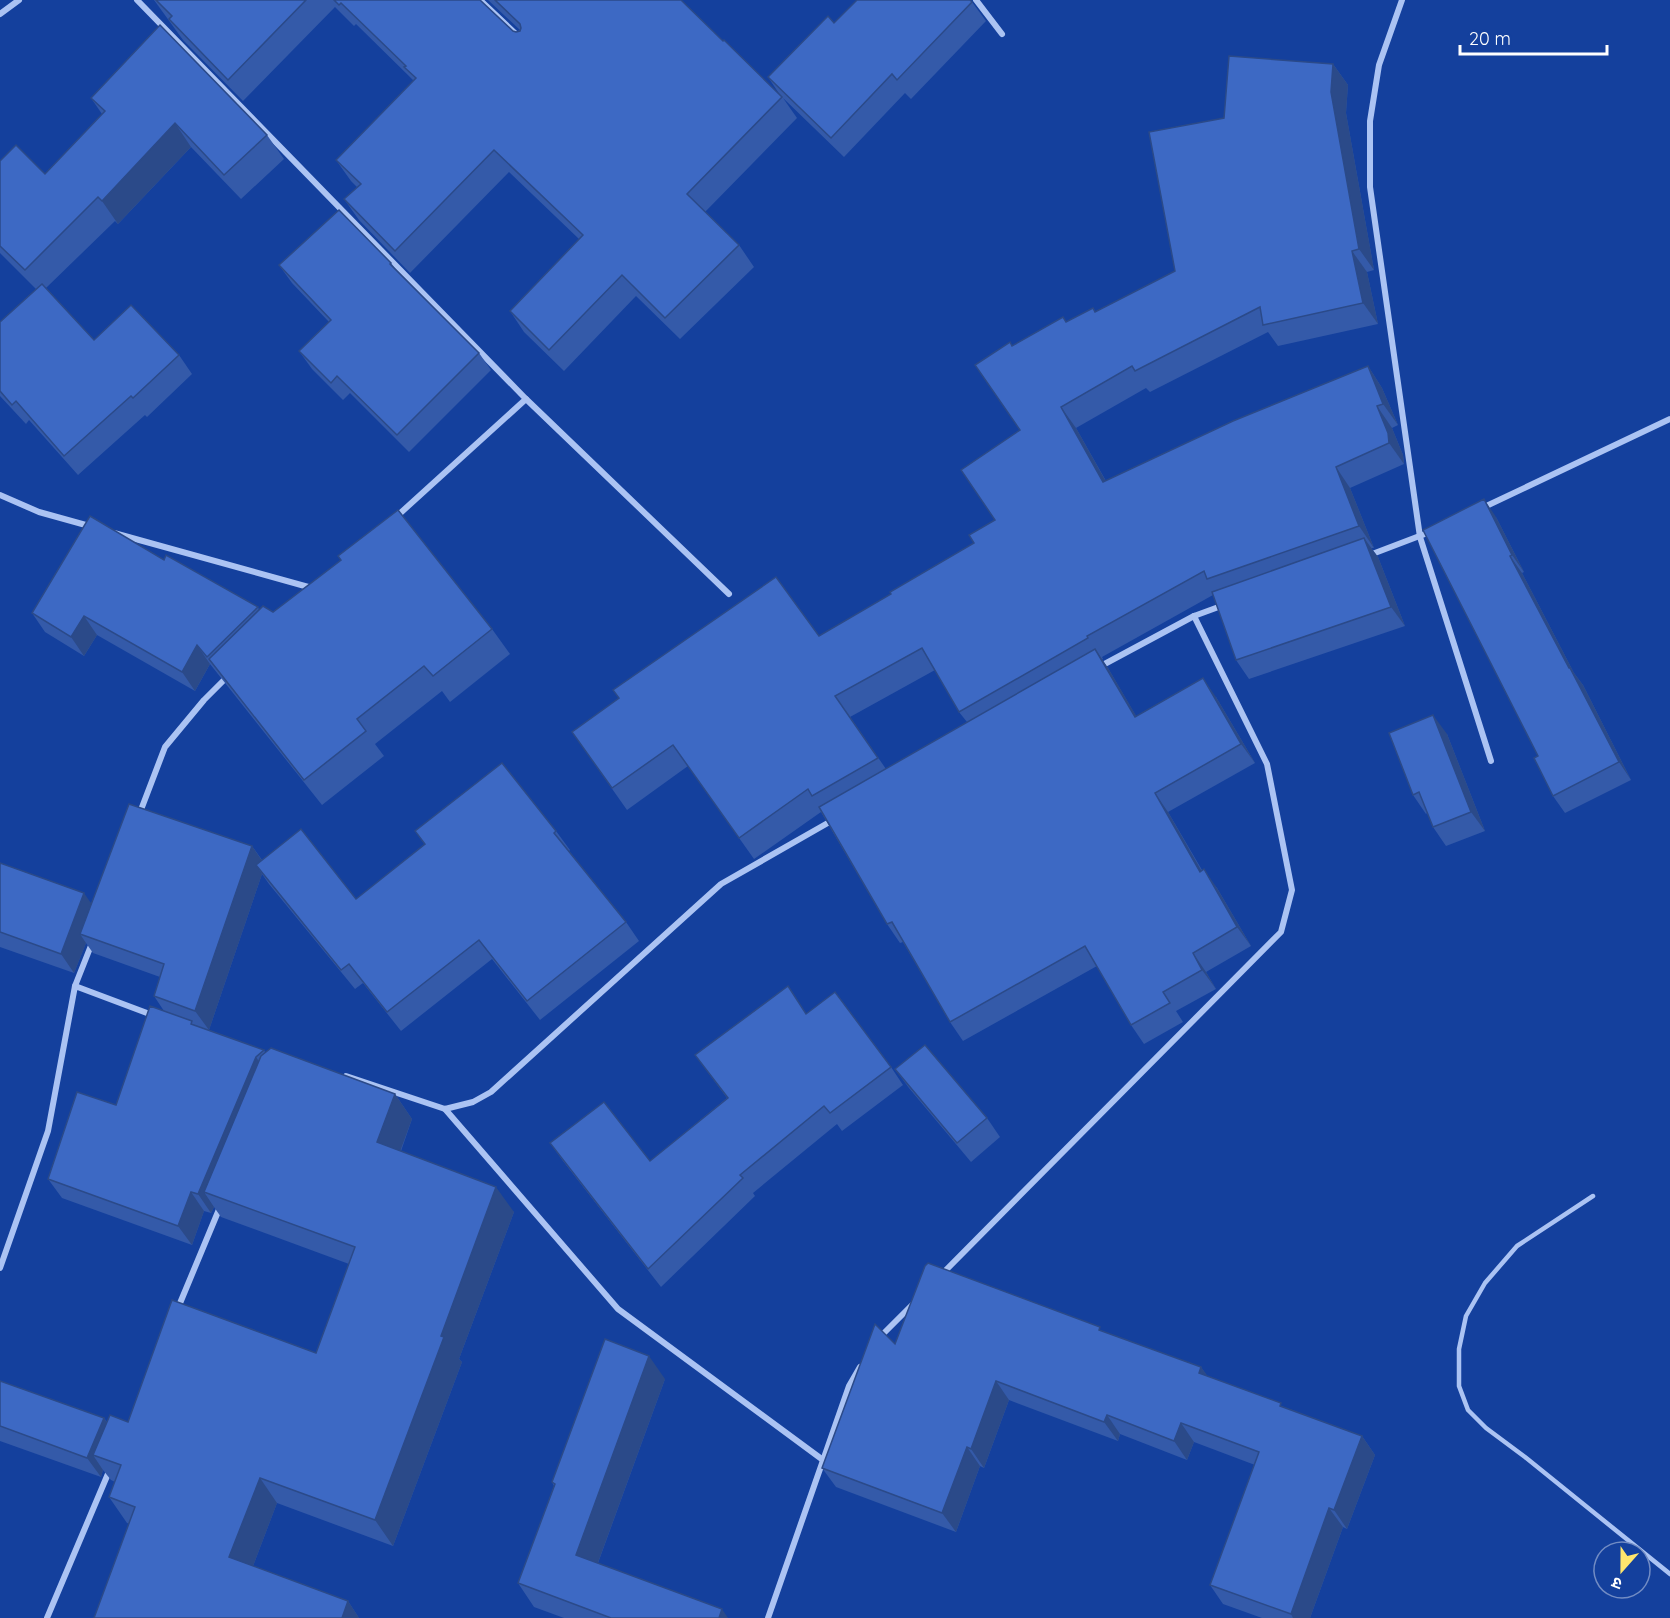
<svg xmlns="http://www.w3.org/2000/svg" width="1670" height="1618" font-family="Quicksand,'Noto Sans Devanagari',sans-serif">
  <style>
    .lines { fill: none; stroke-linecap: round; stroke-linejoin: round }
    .lane { stroke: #abc3f3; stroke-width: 4.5 }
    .street { stroke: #abc3f3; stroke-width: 6 }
    .wall { fill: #345aa9; fill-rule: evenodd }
    .shaded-wall { fill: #2b4a89 }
    .building { fill: #3d69c4; stroke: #2b4a89; stroke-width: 1.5 }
  </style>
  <rect width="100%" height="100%" fill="#14409d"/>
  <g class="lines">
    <path class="lane" d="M1593,1196L1517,1246L1485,1283L1466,1316L1459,1349V1386L1468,1410L1486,1428L1525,1457L1670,1574"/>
    <g class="street">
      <path d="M137,0L526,399L729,594"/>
      <path d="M480,0L519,37"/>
      <path d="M976,0L1002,34"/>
      <path d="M1402,0L1379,65L1370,121V187L1420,537L1491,761"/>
      <path d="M0,14L19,0"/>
      <path d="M0,495L39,512L93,527"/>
      <path d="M1480,509L1670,419"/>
      <path d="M396,517L526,399"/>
      <path d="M114,533L312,588"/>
      <path d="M1367,556L1430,532"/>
      <path d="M1099,667L1194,616L1224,605"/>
      <path d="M139,815L165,747L204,700L229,675"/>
      <path d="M75,986L92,943"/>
      <path d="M346,1076L445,1109L473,1102L491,1092L721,884L833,820"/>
      <path d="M445,1109L618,1309L823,1460"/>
      <path d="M0,1268L48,1131L75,986L155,1016"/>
      <path d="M942,1274L1281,932L1292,890L1267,764L1194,616"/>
      <path d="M178,1308L220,1207"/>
      <path d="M879,1338L914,1303"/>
      <path d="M47,1618L110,1469"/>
      <path d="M768,1618L849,1386L860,1367"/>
    </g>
  </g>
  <g class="wall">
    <path d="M154,0H480L513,31L516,32L520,30L488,0H681L723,41L780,95L768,77L834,23L972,2L986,21L911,99L905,93L844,157L783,98L797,118L705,212L739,245L754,267L680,339L636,296L564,371L524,332L510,311L579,239L509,172L410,273L359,220L344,199L357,187L351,181L336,160L414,81L356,24L354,26L335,7L243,101L183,40Z"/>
    <path d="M1333,64L1348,85L1346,113L1374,270L1367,272L1378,324L1278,346L1268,332L1150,392L1146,388L1076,428L1106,481L1368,366L1382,388L1398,425L1392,428L1403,455L1404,464L1350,488L1374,548H1371L1378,557L1405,626L1249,679L1236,660L1213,595L1102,657L1103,659H1102L1108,668L1136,716L1216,697L1255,763L1168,812L1202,870L1217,888L1251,946L1206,972L1216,989L1176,1011L1183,1022L1144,1044L1131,1025L1097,966L963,1041L950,1022L903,942L900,943L887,924L821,812L754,859L688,766L627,810L572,732L819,636L891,594L974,543L995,520L1020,430L1012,346L1067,322L1093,308L1096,312L1175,271L1224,118ZM935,670L959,712L967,722L886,769L850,717Z"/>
    <path d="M91,98L267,135L284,159L241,199L191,147L118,224L115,221L46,288L94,340L179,355L192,374L147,417L145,415L78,475L29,420L26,424L0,396V322L36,289L0,253V161L45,174L102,114Z"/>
    <path d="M391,263L395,268L479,353L491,370L409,452L350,393L343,400L312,369L299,351L329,322L292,283L279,265Z"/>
    <path d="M1496,517L1524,572L1522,573L1574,673L1583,685L1631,780L1565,813L1553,796L1538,756Z"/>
    <path d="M164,560L258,607L259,610L273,612L492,629L510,654L450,702L442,691L375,744L384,756L322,805L210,664L195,691L97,635L84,656L45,632L32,613Z"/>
    <path d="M1447,734L1485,831L1446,846L1433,827L1427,813L1426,814L1413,795Z"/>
    <path d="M415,831H556L570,850L569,851L626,922L639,941L540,1020L492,959L401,1031L363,983L355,989L269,884L262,874L209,1030L264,1050L265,1052L395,1094L412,1119L401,1151L514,1212L459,1359L462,1362L393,1546L277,1503L253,1566L348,1601L359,1618L127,1523L109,1497L115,1482L111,1480L103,1470L101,1477L0,1441V1381L104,1418L107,1422H128L316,1353L349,1264L221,1217L214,1207L211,1213L204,1211L192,1245L62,1198L48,1179L116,1105L164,1011L154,996L160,977L93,953L86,943L74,973L0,947V863L91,903L252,846L262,860L356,899L425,845Z"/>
    <path d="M807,1013L891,1067L903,1085L842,1131L837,1124L753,1193L755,1196L661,1287L563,1161L550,1143L650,1161L727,1098L695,1055Z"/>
    <path d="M895,1069L987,1118L1000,1137L971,1162L909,1088Z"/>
    <path d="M1102,1331L1201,1367L1207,1376L1284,1407L1362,1436L1375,1455L1347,1529L1343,1527L1310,1618H1262L1223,1604L1210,1585L1255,1465L1194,1442L1187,1460L1120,1434L1118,1441L1009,1400L984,1468L980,1466L956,1532L836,1487L822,1468L895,1344Z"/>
    <path d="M665,1379L598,1563L728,1618H564L534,1607L518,1583L554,1486L552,1482Z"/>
  </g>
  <g class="shaded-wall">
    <path d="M1333,64L1348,85L1346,113L1374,270L1359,249L1331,92Z"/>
    <path d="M175,123L191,147L118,224L102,201Z"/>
    <path d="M1352,251L1367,272L1378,324L1363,303Z"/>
    <path d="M1368,366L1382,388L1398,425L1383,404Z"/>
    <path d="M1377,406L1392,428L1403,455L1404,464L1389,443Z"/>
    <path d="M1061,407L1076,428L1118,503L1103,482Z"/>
    <path d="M1336,467L1350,488L1374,548L1359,526Z"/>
    <path d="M1484,499L1496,517L1524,572L1512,555Z"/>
    <path d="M1364,538L1378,557L1405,626L1391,607Z"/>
    <path d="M1510,556L1522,573L1574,673L1583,685L1631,780L1619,762Z"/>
    <path d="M84,616L97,635L84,656L71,637Z"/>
    <path d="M197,645L210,664L195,691L182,672Z"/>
    <path d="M1095,649L1108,668L1148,736L1135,717Z"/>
    <path d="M1203,678L1216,697L1255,763L1241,744Z"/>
    <path d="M1433,715L1447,734L1485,831L1471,812Z"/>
    <path d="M1155,793L1168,812L1213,891L1200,872Z"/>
    <path d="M252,846L265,865H256L262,874L209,1030L195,1011Z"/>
    <path d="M1204,869L1217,888L1251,946L1237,927Z"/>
    <path d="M84,893L97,912L80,934L86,943L74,973L61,954Z"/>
    <path d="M1193,953L1206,972L1216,989L1202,970Z"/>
    <path d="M256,1057L269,1076L204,1192L214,1207L211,1213L198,1194Z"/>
    <path d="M395,1094L412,1119L394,1168L377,1142Z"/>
    <path d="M496,1187L514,1212L459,1359L462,1362L393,1546L375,1520L441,1336Z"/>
    <path d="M191,1192L204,1211L192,1245L178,1226Z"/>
    <path d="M649,1356L665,1379L592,1579L576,1555Z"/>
    <path d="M1201,1367L1215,1386L1199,1373Z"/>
    <path d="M996,1381L1009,1400L984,1468L971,1449Z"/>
    <path d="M1107,1415L1120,1434L1118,1441L1104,1422Z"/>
    <path d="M104,1418L117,1437L93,1455L103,1470L101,1477L87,1458Z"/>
    <path d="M1181,1423L1194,1442L1187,1460L1174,1441Z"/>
    <path d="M1362,1436L1375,1455L1347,1529L1334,1510Z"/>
    <path d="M967,1447L980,1466L956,1532L942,1513Z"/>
    <path d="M260,1478L277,1503L247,1582L229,1557Z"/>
    <path d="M1329,1508L1343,1527L1310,1618H1293L1291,1614Z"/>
    <path d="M348,1601L359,1618H342Z"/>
    <path d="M722,1609L728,1618H719Z"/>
  </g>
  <g class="building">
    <path d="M156,0H306L228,80L169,19L172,16Z"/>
    <path d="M334,0H480L513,31L516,32L520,31L521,28L520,24L495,0H681L723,41L724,40L782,97L687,194L739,245L665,318L622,275L549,350L510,311L583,235L494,150L395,251L344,199L361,184L336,160L416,78L404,67L406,66L341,3L339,5Z"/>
    <path d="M857,0H970L972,2L897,80L892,74L831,138L768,77L828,16L834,23Z"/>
    <path d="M160,25L267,135L224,175L175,123L102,201L98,197L25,270L0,246V161L16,145L45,174L105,111L91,98Z"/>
    <path d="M1229,56L1333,64L1331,92L1359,249L1352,251L1363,303L1263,325L1260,307L1135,371L1132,366L1061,407L1103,482L1233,421L1368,366L1383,404L1377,406L1388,433L1389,443L1336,467L1359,526L1207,579L1204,571L1087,636L1088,638L959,712L922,648L835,696L878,758L812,796L808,789L739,838L673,745L612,788L572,732L619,698L613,690L776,577L819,636L891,594L890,592L974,543L969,535L995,520L961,470L1020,430L975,365L1010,342L1012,346L1063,317L1066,322L1093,308L1095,312L1175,271L1149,132L1224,118Z"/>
    <path d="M339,210L391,263L390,264L479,353L397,435L337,376L331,383L299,351L331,320L279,265Z"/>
    <path d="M42,284L94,340L131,305L179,355L133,398L131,396L64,456L16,401L12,405L0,391V322Z"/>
    <path d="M1484,499L1512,555L1510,556L1569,668H1570L1619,762L1553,796L1534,758L1538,756L1423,530Z"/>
    <path d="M398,510L492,629L433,676L424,666L357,719L366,731L304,780L209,659L263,606L273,612L341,560L338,556Z"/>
    <path d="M90,516L164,560L166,555L258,607L207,657L197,645L182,672L84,616L71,637L32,613Z"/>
    <path d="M1364,538L1391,607L1236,660L1212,592Z"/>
    <path d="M1095,649L1135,717L1203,678L1241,744L1155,793L1200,872L1204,869L1237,927L1193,953L1202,970L1163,992L1170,1003L1131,1025L1085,946L950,1022L892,922L887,924L819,807Z"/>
    <path d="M1433,715L1471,812L1433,827L1419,792L1413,795L1389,733Z"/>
    <path d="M502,763L556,831L554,833L626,922L527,1001L479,940L387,1012L349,964L341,970L256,865L301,829L356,899L425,844L415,831Z"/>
    <path d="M129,804L252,846L195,1011L154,996L164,964L80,934Z"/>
    <path d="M0,863L84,893L61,954L0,932Z"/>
    <path d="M788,986L806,1014L835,992L891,1067L830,1113L824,1106L740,1175L743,1178L648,1269L550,1143L604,1102L650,1161L728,1098L695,1055Z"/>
    <path d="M150,1006L192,1021L191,1024L264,1050L256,1057L198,1194L191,1192L178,1226L48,1179L77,1092L116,1105Z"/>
    <path d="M925,1045L987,1118L957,1143L895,1069Z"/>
    <path d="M271,1048L395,1094L377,1142L496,1187L441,1336L444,1337L375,1520L260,1478L229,1557L348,1601L342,1618H94L135,1507L109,1497L121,1465L93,1455L110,1415L128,1422L172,1300L316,1353L355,1247L204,1192L261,1056Z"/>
    <path d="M928,1263L1100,1327L1099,1330L1201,1367L1199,1373L1281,1403L1280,1406L1362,1436L1334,1510L1329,1508L1291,1614L1210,1585L1259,1452L1181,1423L1174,1441L1107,1415L1104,1422L996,1381L971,1449L967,1447L942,1513L822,1468L875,1324L895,1344L925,1266Z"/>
    <path d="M605,1339L649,1356L576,1555L722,1609L719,1618H611L518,1583L555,1484L552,1482Z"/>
    <path d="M0,1381L104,1418L87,1458L0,1426Z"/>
  </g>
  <g transform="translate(1622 1570) rotate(201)"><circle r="28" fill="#14409d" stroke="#728cc4" stroke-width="1.5"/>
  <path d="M0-4.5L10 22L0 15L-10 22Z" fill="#ffe66d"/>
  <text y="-9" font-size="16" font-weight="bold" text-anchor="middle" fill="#ffffff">उ</text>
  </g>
  <path d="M1460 45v9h147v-9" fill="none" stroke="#ffffff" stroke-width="3"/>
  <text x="1469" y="45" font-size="18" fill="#ffffff" stroke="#14409d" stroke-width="4.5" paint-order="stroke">20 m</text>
</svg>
